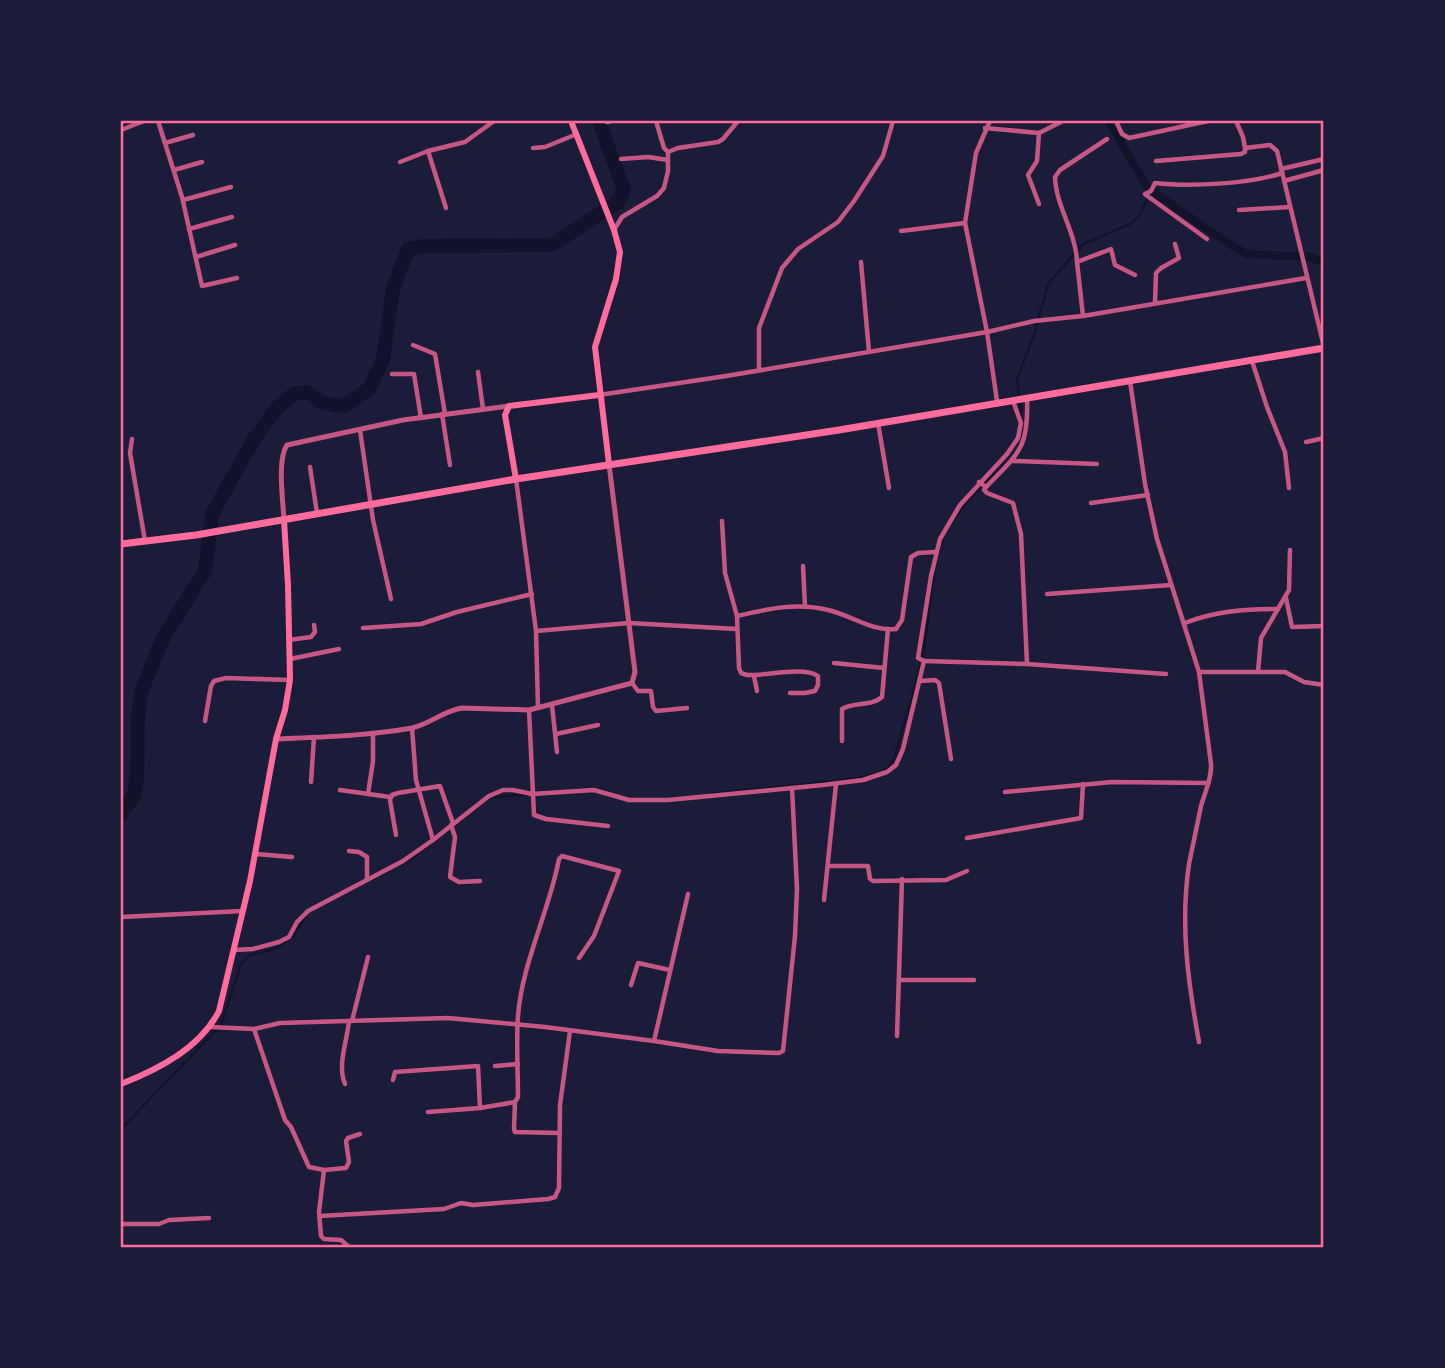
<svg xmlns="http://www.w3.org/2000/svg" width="1445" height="1368" font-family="'Roboto Condensed',sans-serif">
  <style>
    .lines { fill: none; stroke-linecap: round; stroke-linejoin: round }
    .stream { stroke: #12122b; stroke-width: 2.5 }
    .canal { stroke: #12122b; stroke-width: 8 }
    .river { stroke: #12122b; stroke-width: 14 }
    .minor { stroke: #c65784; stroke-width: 4.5 }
    .tertiary { stroke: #c65784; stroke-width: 5 }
    .secondary { stroke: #ff6b9d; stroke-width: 6 }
    .primary { stroke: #ff6b9d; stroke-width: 7 }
    .neatline { fill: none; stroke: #ff6b9d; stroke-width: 2.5 }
  </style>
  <rect width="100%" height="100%" fill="#1b1b3a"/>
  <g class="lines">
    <g class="stream">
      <path d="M1023,435L1017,379L1035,332L1048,284L1082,245L1132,223L1141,213L1148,197"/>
      <path d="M881,772L887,769L895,757C904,721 917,685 924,648C930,615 930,580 940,547C951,514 980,486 1006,464"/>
      <path d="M594,788L611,793"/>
      <path d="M708,794L854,779L875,774"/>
      <path d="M482,804L493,797L526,795"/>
      <path d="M373,879L412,858L477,808"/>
      <path d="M121,1129L221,1025L241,964L250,955L277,948L293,936L306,916"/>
    </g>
    <path class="canal" d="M1109,121L1145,184L1156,194L1225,241L1246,254L1309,257L1324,262"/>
    <path class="river" d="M121,814L134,795L137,777L138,718L141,692L163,638L205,571L212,514L254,439L277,408L295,393L307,392L323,403L344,406L369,389L383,360L393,289L408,249L423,246L551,245L617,203L624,191L599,121"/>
    <g class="minor">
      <path d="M158,121L182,197L202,286L237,278"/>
      <path d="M656,121L664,148L668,152"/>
      <path d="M990,121L976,153L965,223L987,332L997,401"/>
      <path d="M1116,121L1122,134L1129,138L1208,121"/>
      <path d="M1236,121L1243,137L1245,148L1270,145L1277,151L1324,347"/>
      <path d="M607,122L611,121"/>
      <path d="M985,128L1039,133L1037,161L1028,175L1039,204"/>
      <path d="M121,130L144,121"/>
      <path d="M1039,133L1063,121"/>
      <path d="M165,143L193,135"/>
      <path d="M533,148L545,147L577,134"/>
      <path d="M428,151L446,208"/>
      <path d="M621,159L648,157L668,160"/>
      <path d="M1156,161L1241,154L1245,152V148"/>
      <path d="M400,162L428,151L465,142L494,121"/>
      <path d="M1281,169L1324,159"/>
      <path d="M174,170L202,162"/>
      <path d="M1284,181L1324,170"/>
      <path d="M1145,194L1151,191L1155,183C1189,187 1250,184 1282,173"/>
      <path d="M1146,195L1207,239"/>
      <path d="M183,200L231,187"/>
      <path d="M1239,210L1290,207"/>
      <path d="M189,229L232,217"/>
      <path d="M614,230L622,217L657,196L664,188L668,171V152L678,148L718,142L723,139L738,121"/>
      <path d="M901,231L965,223"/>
      <path d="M196,257L235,245"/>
      <path d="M861,262L869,352"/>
      <path d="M1077,262C1076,232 1056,207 1055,177L1060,170L1107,139"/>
      <path d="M1155,303L1156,273L1161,268L1179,258L1175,244"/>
      <path d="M1083,316L1077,262L1111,249L1115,265L1135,275"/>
      <path d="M413,345L435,354L445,414"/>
      <path d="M1252,361L1267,407L1285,452L1289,488"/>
      <path d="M759,369V328L782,268L798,249L838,222L854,201L883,156L893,121"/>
      <path d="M478,372L483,409"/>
      <path d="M392,374H414L421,418"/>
      <path d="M1130,381L1145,484L1157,539L1199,672L1211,764C1212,778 1205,792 1201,806C1197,825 1193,845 1189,864C1180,925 1188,982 1199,1042"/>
      <path d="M599,395L726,376L987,332L1034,321L1083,316L1306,278"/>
      <path d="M442,414L450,465"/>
      <path d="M878,423L889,488"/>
      <path d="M360,430L373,520L391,599"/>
      <path d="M132,439L130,453L145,541"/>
      <path d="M1306,442L1324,438"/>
      <path d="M1013,461L1097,464"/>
      <path d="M310,467L317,513"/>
      <path d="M516,479L536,631L538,708"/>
      <path d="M979,482L986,487L984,490L987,493L1013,503L1021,534L1027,664L1166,674"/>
      <path d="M986,487C1019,453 1029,448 1027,398"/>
      <path d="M1091,503L1148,495"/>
      <path d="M722,521L725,573L737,616L739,668L741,673L747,675C766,676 803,666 818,676V685L815,691L805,693H790"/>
      <path d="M803,566L805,606"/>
      <path d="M1047,594L1171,585"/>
      <path d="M1286,598L1292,627L1324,626"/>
      <path d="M737,616C767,609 797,602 828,610C851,615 872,632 896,629L902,620L911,557L918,553L935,552"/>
      <path d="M1185,623C1215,611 1245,609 1278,609"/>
      <path d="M363,628L421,624L457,612L532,594"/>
      <path d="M536,631L629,623L737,629"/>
      <path d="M289,640L311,637L315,632L314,625"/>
      <path d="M290,659L339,649"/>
      <path d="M924,661L1027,664"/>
      <path d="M834,663L884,668"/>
      <path d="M1199,672H1285L1304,682L1324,685"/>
      <path d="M1258,672L1261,638L1289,590L1290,550"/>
      <path d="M754,676L757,691"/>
      <path d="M920,681L935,680L939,683L951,759"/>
      <path d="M632,683L638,691H651L653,707L656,711L687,708"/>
      <path d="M552,705L557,752"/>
      <path d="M529,710L534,815L546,819L608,826"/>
      <path d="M205,721L211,686L214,681L226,678L290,680"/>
      <path d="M412,728L416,780L433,840"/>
      <path d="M556,734L598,725"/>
      <path d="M842,741V709C855,701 871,707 882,697L888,629"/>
      <path d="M311,782L314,737"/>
      <path d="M340,790L390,797"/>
      <path d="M1005,792L1112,782L1208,783"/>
      <path d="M368,794L373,761V733"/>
      <path d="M451,825L455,837L450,877L459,882L480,881"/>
      <path d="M396,835L390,800L392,795L398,793L440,786L453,823"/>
      <path d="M967,838L1081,818L1083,784"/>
      <path d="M349,851L359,852L367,857V878"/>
      <path d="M256,854L292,857"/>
      <path d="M829,866H868L870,879L873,881L946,880L967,871"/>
      <path d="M824,900L836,784"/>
      <path d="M121,917L242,911"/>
      <path d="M234,950L253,949L279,942L289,937L297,922L308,911L403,861L433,840L489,796L503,790H513L532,794L594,790L629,800H668L823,785L863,780L887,772L896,765L903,749L924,661L918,658L931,576L940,539L960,505L1007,454L1018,438L1021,423L1013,401"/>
      <path d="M899,980H974"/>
      <path d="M631,985L638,963L670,970"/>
      <path d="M352,1021L368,957"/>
      <path d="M211,1027L254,1029L280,1023L448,1018L545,1027L654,1041L688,894"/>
      <path d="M254,1029L285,1120L291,1127L309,1167L324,1170L346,1168L349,1162L346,1141L348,1138L360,1134"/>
      <path d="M897,1036L902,879"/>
      <path d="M654,1041L718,1051L779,1053L783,1051L795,936L797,889L792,788"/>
      <path d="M495,1066L518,1064"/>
      <path d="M393,1080L395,1072L478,1066L480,1108"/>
      <path d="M345,1084C337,1065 347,1042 349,1021"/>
      <path d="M428,1112L480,1108L515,1102"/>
      <path d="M559,1133L515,1132L514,1129L515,1102L518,1097C518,1071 516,1043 518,1016C522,963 549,912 559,859L562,856L619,871L594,936L579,958"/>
      <path d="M324,1170L319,1212L321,1236L324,1239L341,1240L349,1247"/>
      <path d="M320,1216L444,1209L461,1203L473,1205L548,1199L555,1197L559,1188L560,1105L570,1031"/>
      <path d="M121,1224H159L169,1220L209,1218"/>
    </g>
    <g class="tertiary">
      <path d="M284,520C283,501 277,459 287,445L403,420L509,406"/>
      <path d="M276,739C321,737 367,736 412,728C430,724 443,711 462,708L529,710L632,683L635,672L609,464"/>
    </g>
    <g class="secondary">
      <path d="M571,121L614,230L620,252L616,279L595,347L609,464"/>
      <path d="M516,479L505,415L509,406L599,395"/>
      <path d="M121,1084C159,1069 200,1048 219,1011L250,881L276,739L285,710L290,680L288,585L284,520"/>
    </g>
    <path class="primary" d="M121,544L196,535L516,479L839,430L1324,348"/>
  </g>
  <rect width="1445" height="1368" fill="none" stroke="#1b1b3a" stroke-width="245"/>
  <rect x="122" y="122" width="1200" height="1124" class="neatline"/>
</svg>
